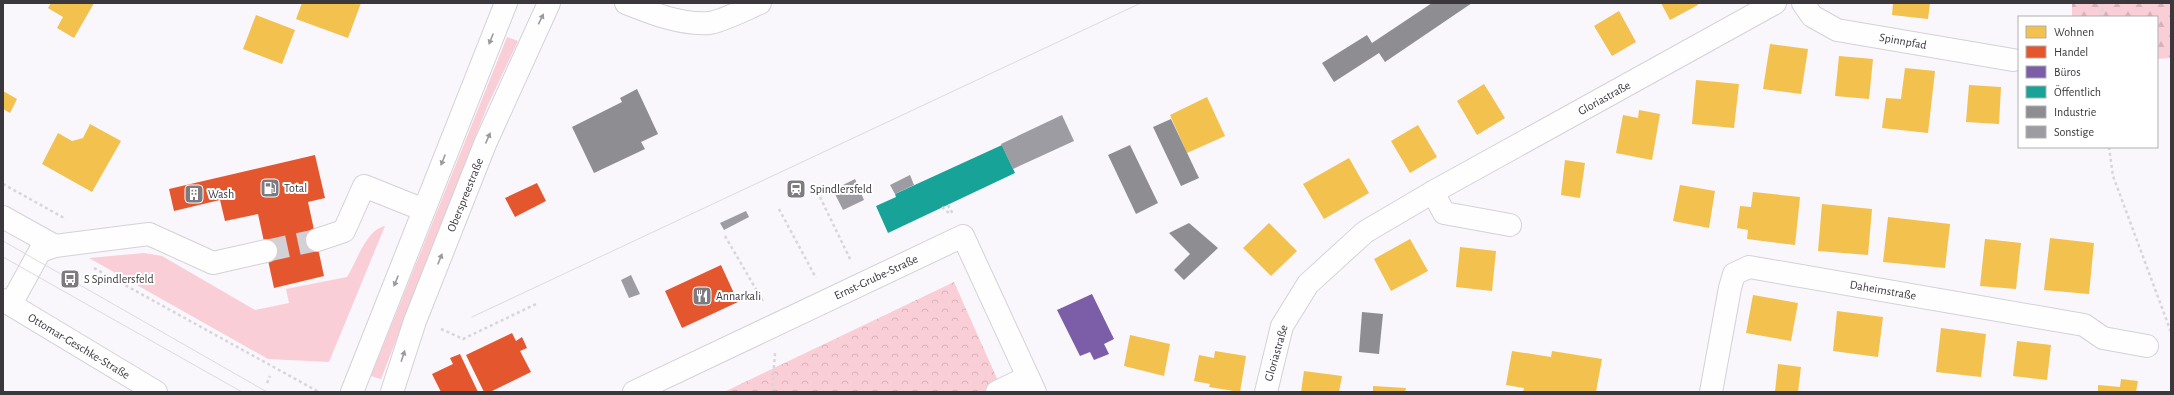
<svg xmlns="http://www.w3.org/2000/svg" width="2174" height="395" font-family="'Alegreya Sans',sans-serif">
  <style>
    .green { fill: #faced7 }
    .forest { fill: url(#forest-firs) }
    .park { fill: url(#park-crowns) }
    .homes { fill: #f2c14e }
    .shops { fill: #e4572e }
    .offices { fill: #7b5ea7 }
    .public { fill: #17a398 }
    .industry { fill: #8d8d92 }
    .building { fill: #9d9ca2 }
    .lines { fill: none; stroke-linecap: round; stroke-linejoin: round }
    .minor-tunnel { stroke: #d3d0d6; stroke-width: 22; stroke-dasharray: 22 11; stroke-linecap: butt }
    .minor-casing { stroke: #d4d1d7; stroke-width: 24 }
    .major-casing { stroke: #d4d1d7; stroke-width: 24 }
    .path { stroke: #d7d6d8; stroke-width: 2.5; stroke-dasharray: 3 3; stroke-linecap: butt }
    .minor { stroke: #fefeff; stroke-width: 22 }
    .major { stroke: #fefeff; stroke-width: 22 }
    .tram { stroke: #dcdbdd; stroke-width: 1 }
    .oneway { fill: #9c9a9e }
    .labels { text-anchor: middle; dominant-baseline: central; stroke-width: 4; stroke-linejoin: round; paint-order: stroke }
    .street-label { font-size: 12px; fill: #3a373d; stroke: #fff }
    .poi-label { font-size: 12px; fill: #3a373d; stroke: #fff; text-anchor: start }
  </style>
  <defs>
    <pattern id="forest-firs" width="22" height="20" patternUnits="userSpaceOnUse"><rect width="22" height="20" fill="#faced7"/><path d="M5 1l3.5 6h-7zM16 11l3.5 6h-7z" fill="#d7b2b9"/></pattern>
    <pattern id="park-crowns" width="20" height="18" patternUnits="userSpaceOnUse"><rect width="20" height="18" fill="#faced7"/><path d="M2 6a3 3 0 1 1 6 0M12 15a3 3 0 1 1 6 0" fill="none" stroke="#d7b2b9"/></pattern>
  </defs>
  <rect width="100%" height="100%" fill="#f9f6fc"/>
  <g class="green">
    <path d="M507,37L518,41L487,107L381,379L371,376Z"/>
    <path d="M385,226L329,362L268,359L89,258L144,253L162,256L255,310L289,303L286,289L347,277C357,261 366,230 385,226Z"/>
  </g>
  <path class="forest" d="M2072,3H2171V58L2157,59V17H2072Z"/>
  <path class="park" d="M954,282L1003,392H724Z"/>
  <g class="homes">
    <path d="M51,3H94L74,38L57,28L63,17L48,8Z"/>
    <path d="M302,3H361L348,38L296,19Z"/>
    <path d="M1661,3H1697L1698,5L1670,20Z"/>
    <path d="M1893,3H1930L1928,19L1892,15Z"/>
    <path d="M1619,11L1636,42L1612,56L1594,26Z"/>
    <path d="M256,15L295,30L282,64L243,49Z"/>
    <path d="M1770,44L1808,49L1801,94L1763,89Z"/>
    <path d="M1839,56L1873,59L1869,99L1835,96Z"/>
    <path d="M1905,68L1935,71L1928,133L1882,128L1886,98L1901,99Z"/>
    <path d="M1696,80L1739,84L1734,128L1692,124Z"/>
    <path d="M1484,84L1505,118L1477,135L1457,101Z"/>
    <path d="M1969,85L2001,87L1999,124L1966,122Z"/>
    <path d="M3,91L17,99L10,113L3,109Z"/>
    <path d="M1207,97L1225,136L1187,153L1170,115Z"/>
    <path d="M1639,110L1660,114L1652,160L1616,153L1623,115L1638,118Z"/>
    <path d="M90,124L121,141L92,192L42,164L58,133L72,141L83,138Z"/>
    <path d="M1418,125L1437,157L1410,173L1391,141Z"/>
    <path d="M1349,158L1369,193L1324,219L1303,184Z"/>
    <path d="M1565,160L1585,163L1580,198L1561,195Z"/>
    <path d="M1680,185L1715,191L1709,228L1673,221Z"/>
    <path d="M1753,192L1800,197L1795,245L1747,239L1748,230L1737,228L1740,206L1751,207Z"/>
    <path d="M1822,204L1872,209L1868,255L1818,251Z"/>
    <path d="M1888,217L1950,224L1945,268L1883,262Z"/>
    <path d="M1269,223L1297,251L1271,276L1243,248Z"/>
    <path d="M2050,238L2094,243L2089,294L2044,290Z"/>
    <path d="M1410,239L1428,271L1391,291L1374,259Z"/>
    <path d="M1985,239L2021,243L2016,289L1980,286Z"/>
    <path d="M1460,247L1496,251L1492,291L1456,287Z"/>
    <path d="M1753,295L1798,303L1791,341L1746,333Z"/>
    <path d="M1837,311L1883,317L1878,357L1833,351Z"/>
    <path d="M1941,328L1986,334L1981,377L1936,372Z"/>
    <path d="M1130,335L1170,344L1164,376L1124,366Z"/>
    <path d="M2017,341L2051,345L2047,380L2013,376Z"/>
    <path d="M1215,351L1246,356L1240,392L1209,387L1210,384L1194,381L1199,355L1214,358Z"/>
    <path d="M1512,351L1551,357L1552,351L1602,359L1596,392H1523L1524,388L1506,385Z"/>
    <path d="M1778,364L1801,367L1798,392H1775Z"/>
    <path d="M1304,371L1342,376L1339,392H1301Z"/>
    <path d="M2121,379L2138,381L2136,392H2098V385L2120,387Z"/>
    <path d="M1373,386L1406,388L1405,392H1373Z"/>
  </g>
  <g class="shops">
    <path d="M315,155L325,198L308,202L324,276L274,288L258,214L225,221L220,200L174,211L169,189Z"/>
    <path d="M537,183L546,201L515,217L505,198Z"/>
    <path d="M721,265L738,302L682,328L665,291Z"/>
    <path d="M512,333L516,341L522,337L527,348L520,351L531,372L490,392H484L466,355Z"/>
    <path d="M460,354L478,392H441L432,374L453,364L450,358Z"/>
  </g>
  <path class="offices" d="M1092,294L1114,339L1104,344L1109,354L1094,360L1090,352L1080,356L1057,310Z"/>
  <path class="public" d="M1002,145L1015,173L888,233L876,206L896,197L895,194Z"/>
  <g class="industry">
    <path d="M1432,3H1472L1385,62L1379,53L1334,82L1322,63L1367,35L1372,43Z"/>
    <path d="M637,89L658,134L641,142L645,149L594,173L572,127L622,102L620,98Z"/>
    <path d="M1171,119L1199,178L1181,186L1153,127Z"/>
    <path d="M1130,145L1158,203L1136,214L1108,155Z"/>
    <path d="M1189,223L1218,248L1184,280L1174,270L1190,254L1169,233Z"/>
    <path d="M1362,312L1383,314L1379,354L1359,352Z"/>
  </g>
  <g class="building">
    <path d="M1062,115L1074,141L1013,169L1001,144Z"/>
    <path d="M910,175L914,185L895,194L890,185Z"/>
    <path d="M855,179L864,200L843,210L833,190Z"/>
    <path d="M746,211L749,217L724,230L720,223Z"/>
    <path d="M631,275L640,294L629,298L621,280Z"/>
  </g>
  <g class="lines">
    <path class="minor-tunnel" d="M266,251L317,240"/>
    <g class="minor-casing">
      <g id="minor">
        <path d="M626,3C651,13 681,25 709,23C721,22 748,8 760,3"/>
        <path d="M1803,3L1812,16L1837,30L2013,60"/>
        <path d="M1433,192L1444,213L1510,225"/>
        <path d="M3,217L55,246"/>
        <path d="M317,240L344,231L364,186L424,210"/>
        <path d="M3,300L156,392"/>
        <path d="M11,304L40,251L55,246L149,234L213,263L266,251"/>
        <path d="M634,392L963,236L1035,392"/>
        <path d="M997,392L1028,377"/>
        <path d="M1266,392L1282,326L1308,284L1365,232L1433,192L1775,3"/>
        <path d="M1711,392L1730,288L1734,274L1749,267L2084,325L2103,338L2147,346"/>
      </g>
    </g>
    <g class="major-casing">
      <g id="major">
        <path d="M352,392L506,3"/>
        <path d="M392,392L415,321L485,144L549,3"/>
      </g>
    </g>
    <g class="path">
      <path d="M2101,17L2103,3"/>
      <path d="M2109,147L2113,176L2171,332"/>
      <path d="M3,184L66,219"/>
      <path d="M820,197L851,261"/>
      <path d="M948,205L953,214"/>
      <path d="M942,207L950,214"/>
      <path d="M779,209L816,278"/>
      <path d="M725,236L764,303"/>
      <path d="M94,268L319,392"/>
      <path d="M441,329L463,339L536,304"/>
      <path d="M267,383L270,376"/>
      <path d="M772,392L775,353"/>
    </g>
    <use href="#minor" class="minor"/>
    <use href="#major" class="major"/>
    <g class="tram">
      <path d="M3,241L267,392"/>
      <path d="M3,257L242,392"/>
      <path d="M472,317L1141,3"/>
    </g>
  </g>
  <defs><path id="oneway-solid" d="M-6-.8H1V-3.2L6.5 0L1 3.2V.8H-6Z"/></defs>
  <g class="oneway">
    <use href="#oneway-solid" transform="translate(541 19) rotate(-64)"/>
    <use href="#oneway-solid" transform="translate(491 39) rotate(112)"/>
    <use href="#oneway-solid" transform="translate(488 138) rotate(-66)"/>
    <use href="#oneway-solid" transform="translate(443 160) rotate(112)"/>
    <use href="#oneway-solid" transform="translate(440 259) rotate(-68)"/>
    <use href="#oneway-solid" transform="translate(396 281) rotate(112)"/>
    <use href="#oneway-solid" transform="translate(403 356) rotate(-72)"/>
  </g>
  <defs>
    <g id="fuel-square" transform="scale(1)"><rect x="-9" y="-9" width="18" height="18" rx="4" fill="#7d7a80" stroke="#fff"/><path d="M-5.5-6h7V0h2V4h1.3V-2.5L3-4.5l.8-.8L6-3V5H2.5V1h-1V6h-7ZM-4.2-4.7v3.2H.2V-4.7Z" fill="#fff"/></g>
    <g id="station-square" transform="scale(1)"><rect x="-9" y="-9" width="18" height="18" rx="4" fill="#7d7a80" stroke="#fff"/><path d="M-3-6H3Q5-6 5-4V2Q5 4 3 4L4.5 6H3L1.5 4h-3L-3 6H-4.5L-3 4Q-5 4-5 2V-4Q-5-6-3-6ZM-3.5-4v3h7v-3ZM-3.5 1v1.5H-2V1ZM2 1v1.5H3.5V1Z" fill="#fff"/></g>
    <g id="building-square" transform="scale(1)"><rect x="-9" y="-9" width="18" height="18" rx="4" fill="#7d7a80" stroke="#fff"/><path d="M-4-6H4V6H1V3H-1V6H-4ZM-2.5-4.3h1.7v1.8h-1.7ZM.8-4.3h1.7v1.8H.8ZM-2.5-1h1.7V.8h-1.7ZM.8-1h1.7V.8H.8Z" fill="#fff"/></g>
    <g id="bus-square" transform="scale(1)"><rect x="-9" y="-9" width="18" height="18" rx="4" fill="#7d7a80" stroke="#fff"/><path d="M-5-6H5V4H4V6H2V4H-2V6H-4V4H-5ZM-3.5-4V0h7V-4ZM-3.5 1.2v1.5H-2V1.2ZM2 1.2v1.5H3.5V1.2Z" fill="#fff"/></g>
    <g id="restaurant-square" transform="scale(1)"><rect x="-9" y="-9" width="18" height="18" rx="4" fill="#7d7a80" stroke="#fff"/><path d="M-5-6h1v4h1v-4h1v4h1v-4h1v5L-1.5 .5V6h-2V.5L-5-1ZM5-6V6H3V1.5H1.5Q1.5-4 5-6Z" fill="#fff"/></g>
  </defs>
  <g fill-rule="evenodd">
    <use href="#fuel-square" x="270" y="188"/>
    <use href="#station-square" x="796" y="189"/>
    <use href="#building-square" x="194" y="194"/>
    <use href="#bus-square" x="70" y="279"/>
    <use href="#restaurant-square" x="702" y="296"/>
  </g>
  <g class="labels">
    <g class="street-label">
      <text transform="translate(1903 41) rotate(10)">Spinnpfad</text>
      <text transform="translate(1604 98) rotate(-29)">Gloriastraße</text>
      <text transform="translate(465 195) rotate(-68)">Oberspreestraße</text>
      <text transform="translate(876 277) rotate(-25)">Ernst-Grube-Straße</text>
      <text transform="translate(1883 290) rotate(10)">Daheimstraße</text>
      <text transform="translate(79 346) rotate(31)">Ottomar-Geschke-Straße</text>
      <text transform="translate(1276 353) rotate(-74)">Gloriastraße</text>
    </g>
    <g class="poi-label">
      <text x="284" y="188">Total</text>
      <text x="810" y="189">Spindlersfeld</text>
      <text x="208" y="194">Wash</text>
      <text x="84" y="279">S Spindlersfeld</text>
      <text x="716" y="296">Annarkali</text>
    </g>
  </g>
  <rect width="2174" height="395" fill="none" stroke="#3a373d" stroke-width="8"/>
  <rect x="2018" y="16" width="140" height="132" fill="#ffffff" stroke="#b0afb1"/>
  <rect x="2026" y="26" width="20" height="12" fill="#f2c14e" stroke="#b0afb1"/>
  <text x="2054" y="36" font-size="12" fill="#3a373d">Wohnen</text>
  <rect x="2026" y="46" width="20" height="12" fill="#e4572e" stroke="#b0afb1"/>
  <text x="2054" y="56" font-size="12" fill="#3a373d">Handel</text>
  <rect x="2026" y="66" width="20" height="12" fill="#7b5ea7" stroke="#b0afb1"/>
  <text x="2054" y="76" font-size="12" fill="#3a373d">Büros</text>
  <rect x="2026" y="86" width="20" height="12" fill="#17a398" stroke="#b0afb1"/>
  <text x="2054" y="96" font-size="12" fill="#3a373d">Öffentlich</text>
  <rect x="2026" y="106" width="20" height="12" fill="#8d8d92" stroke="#b0afb1"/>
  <text x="2054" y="116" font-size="12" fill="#3a373d">Industrie</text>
  <rect x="2026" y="126" width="20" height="12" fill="#9d9ca2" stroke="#b0afb1"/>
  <text x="2054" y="136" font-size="12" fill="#3a373d">Sonstige</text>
</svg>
